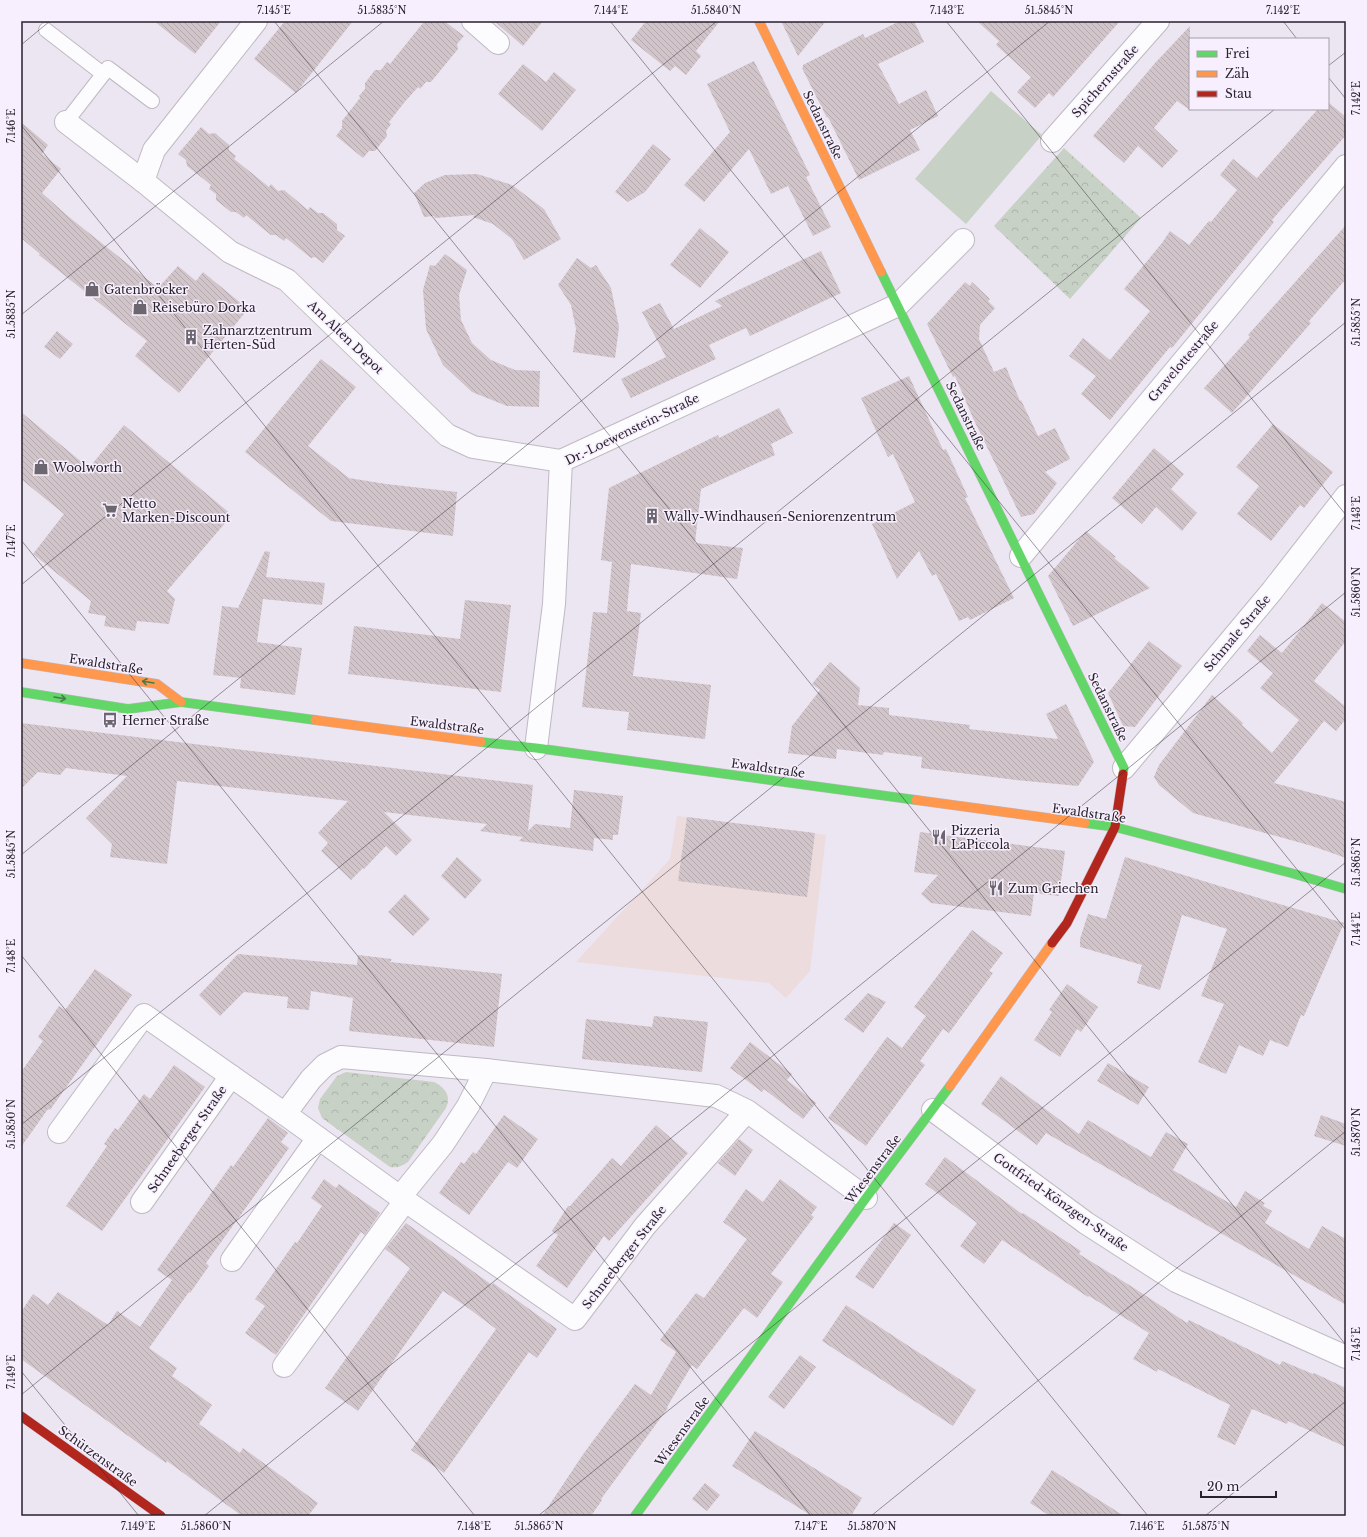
<svg xmlns="http://www.w3.org/2000/svg" width="1367" height="1537" font-family="'Libre Baskerville',serif">
  <style>
    .education { fill: #eddcde }
    .grass { fill: #c8d1c5 }
    .forest { fill: url(#forest-crowns) }
    .building { fill: url(#building-back-hatch) }
    .lines { fill: none; stroke-linecap: round; stroke-linejoin: round }
    .lane-casing { stroke: #bfbac3; stroke-width: 16 }
    .street-casing { stroke: #bfbac3; stroke-width: 24 }
    .fast-casing { stroke: #bfbac3; stroke-width: 10 }
    .slow-casing { stroke: #bfbac3; stroke-width: 10 }
    .jam-casing { stroke: #bfbac3; stroke-width: 10 }
    .lane { stroke: #fcfbfd; stroke-width: 14 }
    .street { stroke: #fcfbfd; stroke-width: 22 }
    .fast { stroke: #63d668; stroke-width: 9 }
    .slow { stroke: #ff974d; stroke-width: 9 }
    .jam { stroke: #b3261e; stroke-width: 9 }
    .oneway { stroke: #457c4a }
    .ticks { fill: none; stroke: #27222b; stroke-width: 1; stroke-opacity: 0.45 }
    .labels { text-anchor: middle; dominant-baseline: central; stroke-width: 3; stroke-linejoin: round; paint-order: stroke }
    .street-label { font-size: 12px; fill: #27222b; stroke: #f7effd }
    .poi-label { font-size: 12px; fill: #27222b; stroke: #f7effd; text-anchor: start }
    .neatline { fill: none; stroke: #27222b; stroke-width: 1.5 }
    .ticks-label { font-size: 10px; text-anchor: middle; fill: #27222b }
  </style>
  <defs>
    <pattern id="forest-crowns" width="20" height="18" patternUnits="userSpaceOnUse"><rect width="20" height="18" fill="#c8d1c5"/><path d="M2 6a3 3 0 1 1 6 0M12 15a3 3 0 1 1 6 0" fill="none" stroke="#acb3a9"/></pattern>
    <pattern id="building-back-hatch" width="6" height="6" patternUnits="userSpaceOnUse"><rect width="6" height="6" fill="#d2c5ca"/><path d="M-1 5l2 2M0 0l6 6M5-1l2 2" fill="none" stroke="#b4a9ae"/></pattern>
  </defs>
  <rect width="100%" height="100%" fill="#ece5f2"/>
  <path class="education" d="M677,816L826,835L810,971L786,998L769,983L576,962L670,859Z"/>
  <path class="grass" d="M991,91L1042,135L966,224L915,179Z"/>
  <g class="forest">
    <path d="M1064,148L1141,218L1070,299L994,226Z"/>
    <path d="M346,1072L434,1082C446,1088 451,1096 446,1108L408,1162C402,1166 398,1168 390,1167L322,1118L318,1108L320,1099L337,1076Z"/>
  </g>
  <g class="building">
    <path d="M154,21H221L195,54Z"/>
    <path d="M285,21H353L296,93L254,59Z"/>
    <path d="M430,21H444L464,36L457,44L458,49L431,82H426L420,89L418,87L403,104L389,122L391,124L386,131L387,136L375,151H369L363,158L336,136L342,128V121L360,98L359,96L365,89V83L375,70H381L387,62L390,64L423,23Z"/>
    <path d="M494,21H543L523,46Z"/>
    <path d="M646,21H720L696,51L701,56L686,75L675,66L670,71L631,40Z"/>
    <path d="M781,21H826L798,56Z"/>
    <path d="M900,21H914L924,42L878,64L899,104L926,90L938,116L910,130L920,150L859,180L828,117L827,118L802,68L803,67V65L863,34L865,38Z"/>
    <path d="M977,21H1120L1053,97L1049,93L1035,108L1017,92L1031,77L996,45L999,41Z"/>
    <path d="M1190,26V110L1177,101L1154,128L1178,151L1162,168L1138,146L1124,163L1093,136L1156,62Z"/>
    <path d="M754,61L810,175L806,177L831,227L813,236L788,186L771,194L749,149L704,202L684,185L730,132L707,84Z"/>
    <path d="M523,64L546,82L554,72L576,90L542,131L498,94Z"/>
    <path d="M1328,102L1346,117V135L1272,220L1274,222L1172,348L1170,347L1110,420L1081,394L1096,376L1069,356L1083,338L1110,360L1150,311L1124,289L1162,243L1170,231L1189,245L1209,221L1211,222L1237,190L1220,175L1233,159L1257,178L1318,109H1328Z"/>
    <path d="M21,122L48,145L42,154L61,169L42,193L69,217L158,288L178,266L196,281L203,272L248,309L179,393L135,356L147,341L39,255L40,254L21,238Z"/>
    <path d="M201,127L209,134L215,133L229,145V150L236,156L234,159L269,187L271,184L278,191L284,190L308,210L310,207L318,213H323L337,224V230L345,236L323,263L315,257L311,258L286,238L284,241L276,235H271L246,215L244,218L236,212H231L216,200V194L209,189L211,185L187,166L186,160L178,154Z"/>
    <path d="M653,144L671,159L645,192L628,202L615,192Z"/>
    <path d="M477,174L512,185L544,209L561,239L524,260L512,239L493,224L473,217L475,215L435,218L434,216L424,217L414,193L425,183L445,175Z"/>
    <path d="M1346,225V279L1309,321L1311,323L1232,413L1204,388L1250,337L1248,335Z"/>
    <path d="M700,228L729,252L700,288L670,265Z"/>
    <path d="M821,251L841,293L750,336L746,328L709,345L716,359L631,398L621,379L666,357L642,312L660,303L674,329L722,306L715,301Z"/>
    <path d="M445,254L467,270L459,295L461,320L472,343L491,360L515,370L540,371L539,407L507,406L472,392L443,365L426,329L423,290L430,265L435,266Z"/>
    <path d="M577,258L591,268L596,265L611,288L619,327L615,358L573,352L576,329L571,305L558,285Z"/>
    <path d="M965,282L970,286L972,282L990,299L988,301L995,308L980,325L979,339L994,372L1006,367L1020,401L1021,400L1038,436L1055,428L1070,459L1045,472L1057,483L1034,514L1021,517L973,418L955,376L953,377L927,324Z"/>
    <path d="M57,331L73,344L60,359L44,347Z"/>
    <path d="M321,359L356,387L308,446L349,478L386,484L457,492L453,536L331,521L245,452Z"/>
    <path d="M909,376L943,450L946,449L968,497L965,498L1014,598L970,620L968,617L959,621L936,574L932,576L919,551L897,579L872,524L915,502L893,454L888,457L861,398Z"/>
    <path d="M779,408L793,433L771,444L775,455L701,489L695,543L743,548L737,579L631,564L627,611L641,613L633,676L711,685L705,739L627,730L629,712L582,707L593,612L607,613L612,562L601,560L609,488L718,435L719,438Z"/>
    <path d="M21,412L89,468L124,425L232,515L167,591L175,599L169,624L137,621L135,631L104,626L106,616L88,613L91,601L33,554L64,514L21,479Z"/>
    <path d="M1273,424L1333,472L1304,508L1300,505L1271,541L1237,514L1259,486L1236,467Z"/>
    <path d="M1154,448L1184,474L1171,489L1197,513L1182,531L1156,507L1142,524L1112,498Z"/>
    <path d="M1086,531L1116,557L1114,558L1150,588L1073,626L1048,576Z"/>
    <path d="M265,551L270,552L266,577L325,583L322,605L263,599L257,642L302,648L295,695L240,688L241,678L213,675L222,606L238,608Z"/>
    <path d="M465,600L511,605L501,692L348,674L354,626L460,639Z"/>
    <path d="M1322,603L1346,622V641L1314,681L1346,707V719L1336,731L1324,721L1274,783L1346,802V858L1312,846L1193,813L1159,785L1154,777L1159,765L1212,695L1243,723L1242,725L1272,753L1299,720L1260,688L1273,673L1247,651L1260,635L1282,653Z"/>
    <path d="M1149,641L1182,666L1135,727L1123,726L1108,693Z"/>
    <path d="M830,662L860,688L858,705L889,708V715L970,725L969,729L1058,739L1046,714L1066,704L1094,762L1078,786L1016,780L921,768L922,757L884,752L883,755L837,749L836,759L788,753L792,726L820,690L812,684Z"/>
    <path d="M21,723L533,785L528,831L535,824L570,828L574,790L623,796L618,835H613V840L594,838L593,851L519,841L523,837L480,831L487,824L384,812L412,840L396,856L386,846L364,869L363,868L351,880L321,851L328,843L318,833L348,801L177,781L167,864L110,857L112,844L86,818L127,776L66,768L60,775L38,772L21,789Z"/>
    <path d="M687,817L815,833L807,897L678,881Z"/>
    <path d="M920,832L1065,851L1059,896L1034,893L1031,916L931,903L921,894L938,875L914,872Z"/>
    <path d="M457,857L482,880L465,899L441,876Z"/>
    <path d="M1125,857L1262,899L1344,923L1304,1016L1301,1015L1288,1047L1270,1040L1263,1056L1239,1045L1226,1074L1198,1062L1224,1004L1201,996L1227,929L1182,915L1160,990L1137,983L1142,965L1080,947V939L1088,914L1106,919Z"/>
    <path d="M405,894L430,919L413,936L388,912Z"/>
    <path d="M972,930L1003,953L989,971L993,973L949,1033L943,1029L920,1061L925,1065L866,1146L828,1118L887,1037L902,1048L926,1016L914,1007Z"/>
    <path d="M238,954L357,965L358,955L392,959L390,962L502,974L494,1047L349,1031L353,998L311,991L309,1010L287,1008L288,997L244,992L220,1016L199,995Z"/>
    <path d="M95,969L132,995L50,1110L48,1109L21,1147V1072L43,1041L38,1037L59,1006L65,1010Z"/>
    <path d="M1067,984L1098,1007L1081,1032L1077,1029L1060,1057L1034,1040L1052,1012L1049,1010Z"/>
    <path d="M868,993L886,1002L863,1033L844,1019Z"/>
    <path d="M654,1016L708,1022L702,1072L582,1059L586,1019L652,1027Z"/>
    <path d="M750,1042L792,1074L787,1080L816,1103L803,1119L764,1089L762,1092L730,1068Z"/>
    <path d="M1108,1063L1149,1087L1138,1105L1097,1081Z"/>
    <path d="M174,1065L205,1087L102,1231L66,1206L107,1146L104,1144L115,1128L118,1130L144,1094L150,1099Z"/>
    <path d="M1001,1076L1079,1134L1088,1120L1151,1157L1166,1132L1188,1144L1173,1170L1236,1207L1245,1191L1265,1203L1263,1206L1272,1211L1265,1223L1309,1249L1322,1226L1346,1239V1305L1046,1133L1037,1145L981,1104Z"/>
    <path d="M504,1115L538,1139L517,1168L508,1162L469,1215L439,1193L461,1162L464,1164L473,1152L476,1154Z"/>
    <path d="M1321,1115L1346,1124V1146L1314,1136Z"/>
    <path d="M268,1118L288,1133L281,1142L289,1148L206,1263L209,1266L190,1293L189,1292L149,1348L177,1368L172,1376L212,1405L199,1424L240,1453L243,1448L318,1503L308,1516H242L167,1461L166,1463L21,1359V1312L33,1294L48,1305L58,1292L108,1325L117,1311L140,1327L172,1280L157,1270L231,1165L233,1167Z"/>
    <path d="M656,1125L688,1153L609,1241L604,1236L567,1288L536,1266L558,1235L552,1231L568,1206H570L612,1158L621,1166Z"/>
    <path d="M739,1139L753,1150L735,1176L718,1163Z"/>
    <path d="M945,1157L1022,1214L1023,1213L1081,1251L1079,1254L1134,1288L1187,1323L1189,1320L1280,1365L1282,1361L1313,1374L1314,1373L1346,1388V1447L1288,1421L1287,1424L1252,1409L1235,1445L1217,1437L1230,1405L1158,1369L1157,1372L1133,1359L1149,1333L1089,1296L1088,1297L1002,1240L984,1264L960,1246L977,1223L925,1184Z"/>
    <path d="M324,1179L336,1188L339,1184L380,1213L365,1235L361,1232L276,1355L245,1333L265,1306L255,1299L295,1242L297,1243L322,1206L311,1198Z"/>
    <path d="M780,1179L817,1207L811,1215L814,1217L771,1274L783,1282L757,1318L744,1308L697,1369L692,1365L667,1407L668,1408L601,1499L602,1500L591,1516H542L584,1453L635,1384L651,1395L676,1352L660,1340L696,1293L704,1298L747,1239L723,1222L746,1189L763,1202Z"/>
    <path d="M406,1223L492,1285L493,1283L557,1329L537,1358L529,1352L444,1473L411,1450L496,1329L464,1305L443,1291L358,1411L325,1388L410,1268L385,1249Z"/>
    <path d="M894,1223L911,1235L873,1289L855,1277Z"/>
    <path d="M846,1305L976,1390L953,1426L822,1341Z"/>
    <path d="M800,1355L816,1367L784,1409L768,1397Z"/>
    <path d="M755,1431L862,1498L851,1516H812L732,1466Z"/>
    <path d="M1052,1470L1124,1516H1050L1030,1503Z"/>
    <path d="M705,1483L720,1495L707,1511L692,1499Z"/>
  </g>
  <g class="lines">
    <g class="lane-casing">
      <g id="lane">
        <path d="M46,30L103,74"/>
        <path d="M66,122L108,68L152,101"/>
      </g>
    </g>
    <g class="street-casing">
      <g id="street">
        <path d="M256,21L154,150L143,181L230,252L287,280L447,435L473,447L561,461"/>
        <path d="M473,21L498,43"/>
        <path d="M66,122L143,181"/>
        <path d="M1052,141L1158,21"/>
        <path d="M1021,556L1346,166"/>
        <path d="M536,748L554,604L561,461L898,305L963,240"/>
        <path d="M1124,768L1272,591L1346,496"/>
        <path d="M933,1110L1086,1223L1176,1281L1346,1357"/>
        <path d="M747,1111L645,1226L575,1319L400,1197L285,1114L311,1079L325,1065L341,1057L486,1070L716,1096L747,1111L866,1198"/>
        <path d="M59,1132L144,1015L285,1114"/>
        <path d="M400,1197L443,1144L468,1106L486,1070"/>
        <path d="M142,1202L231,1076"/>
        <path d="M232,1260L318,1138"/>
        <path d="M284,1366L405,1201"/>
      </g>
    </g>
    <g class="fast-casing">
      <g id="fast">
        <path d="M881,272L1124,768L1123,774"/>
        <path d="M21,692L128,709L181,702L315,720"/>
        <path d="M481,742L536,748L916,800"/>
        <path d="M1085,823L1115,827L1291,873L1346,889"/>
        <path d="M635,1516L866,1198L950,1086"/>
      </g>
    </g>
    <g class="slow-casing">
      <g id="slow">
        <path d="M759,21L881,272"/>
        <path d="M21,663L157,684L181,702"/>
        <path d="M315,720L481,742"/>
        <path d="M916,800L1085,823"/>
        <path d="M950,1086L1052,943"/>
      </g>
    </g>
    <g class="jam-casing">
      <g id="jam">
        <path d="M1052,943L1067,923L1115,827L1123,774"/>
        <path d="M21,1416L161,1516"/>
      </g>
    </g>
    <use href="#lane" class="lane"/>
    <use href="#street" class="street"/>
    <use href="#fast" class="fast"/>
    <use href="#slow" class="slow"/>
    <use href="#jam" class="jam"/>
  </g>
  <defs><path id="oneway-shaft" d="M-6 0H5M1.5-3L5.5 0L1.5 3" fill="none" stroke-width="1.6" stroke-linecap="round" stroke-linejoin="round"/></defs>
  <g class="oneway">
    <use href="#oneway-shaft" transform="translate(148 682) rotate(-171)"/>
    <use href="#oneway-shaft" transform="translate(60 698) rotate(9)"/>
  </g>
  <path class="ticks" d="M274,21L1346,1345M610,21L1346,930M946,21L1346,515M1283,21L1297,39M21,45L50,21M1328,66L1346,52M1328,77L1346,99M21,125L1148,1516M21,315L384,21M21,540L811,1516M21,585L717,21M21,855L1050,21M21,955L475,1516M21,1125L1275,109M21,1371L139,1516M21,1395L1346,322M204,1516L1346,592M538,1516L1346,862M871,1516L1346,1131M1205,1516L1346,1401"/>
  <defs>
    <g id="shop-bare" transform="scale(1.2)"><path d="M-5-2.5h2.3a2.7 3.5 0 0 1 5.4 0H5L5.5 6h-11ZM-1.5-2.5h3a1.5 2.3 0 0 0-3 0Z" fill="#6c6671" stroke="#f7effd" stroke-width="2.5" paint-order="stroke"/></g>
    <g id="building-bare" transform="scale(1.2)"><path d="M-4-6H4V6H1V3H-1V6H-4ZM-2.5-4.3h1.7v1.8h-1.7ZM.8-4.3h1.7v1.8H.8ZM-2.5-1h1.7V.8h-1.7ZM.8-1h1.7V.8H.8Z" fill="#6c6671" stroke="#f7effd" stroke-width="2.5" paint-order="stroke"/></g>
    <g id="supermarket-bare" transform="scale(1.2)"><path d="M-6-5.5h2.5l.6 2H6L4.5 2H-2.5L-4.4-4H-6ZM-1.5 3.2a1.3 1.3 0 1 0 .1 0ZM3 3.2a1.3 1.3 0 1 0 .1 0Z" fill="#6c6671" stroke="#f7effd" stroke-width="2.5" paint-order="stroke"/></g>
    <g id="bus-bare" transform="scale(1.2)"><path d="M-5-6H5V4H4V6H2V4H-2V6H-4V4H-5ZM-3.5-4V0h7V-4ZM-3.5 1.2v1.5H-2V1.2ZM2 1.2v1.5H3.5V1.2Z" fill="#6c6671" stroke="#f7effd" stroke-width="2.5" paint-order="stroke"/></g>
    <g id="restaurant-bare" transform="scale(1.2)"><path d="M-5-6h1v4h1v-4h1v4h1v-4h1v5L-1.5 .5V6h-2V.5L-5-1ZM5-6V6H3V1.5H1.5Q1.5-4 5-6Z" fill="#6c6671" stroke="#f7effd" stroke-width="2.5" paint-order="stroke"/></g>
  </defs>
  <g fill-rule="evenodd">
    <use href="#shop-bare" x="92" y="289"/>
    <use href="#shop-bare" x="140" y="307"/>
    <use href="#building-bare" x="191" y="337"/>
    <use href="#shop-bare" x="41" y="467"/>
    <use href="#supermarket-bare" x="110" y="510"/>
    <use href="#building-bare" x="652" y="516"/>
    <use href="#bus-bare" x="110" y="720"/>
    <use href="#restaurant-bare" x="939" y="837"/>
    <use href="#restaurant-bare" x="996" y="888"/>
  </g>
  <g class="labels">
    <g class="street-label">
      <text transform="translate(1105 81) rotate(-48)">Spichernstraße</text>
      <text transform="translate(823 125) rotate(64)">Sedanstraße</text>
      <text transform="translate(346 337) rotate(44)">Am Alten Depot</text>
      <text transform="translate(1183 361) rotate(-50)">Gravelottestraße</text>
      <text transform="translate(966 416) rotate(64)">Sedanstraße</text>
      <text transform="translate(632 429) rotate(-26)">Dr.-Loewenstein-Straße</text>
      <text transform="translate(1237 633) rotate(-50)">Schmale Straße</text>
      <text transform="translate(106 664) rotate(9)">Ewaldstraße</text>
      <text transform="translate(1108 707) rotate(64)">Sedanstraße</text>
      <text transform="translate(447 725) rotate(7)">Ewaldstraße</text>
      <text transform="translate(768 768) rotate(8)">Ewaldstraße</text>
      <text transform="translate(1089 813) rotate(8)">Ewaldstraße</text>
      <text transform="translate(187 1139) rotate(-55)">Schneeberger Straße</text>
      <text transform="translate(873 1169) rotate(-53)">Wiesenstraße</text>
      <text transform="translate(1061 1202) rotate(35)">Gottfried-Könzgen-Straße</text>
      <text transform="translate(624 1257) rotate(-52)">Schneeberger Straße</text>
      <text transform="translate(682 1431) rotate(-54)">Wiesenstraße</text>
      <text transform="translate(98 1456) rotate(36)">Schützenstraße</text>
    </g>
    <g class="poi-label">
      <text x="104" y="289">Gatenbröcker</text>
      <text x="152" y="307">Reisebüro Dorka</text>
      <text x="203" y="330">Zahnarztzentrum<tspan x="203" dy="14">Herten-Süd</tspan></text>
      <text x="53" y="467">Woolworth</text>
      <text x="122" y="503">Netto<tspan x="122" dy="14">Marken-Discount</tspan></text>
      <text x="664" y="516">Wally-Windhausen-Seniorenzentrum</text>
      <text x="122" y="720">Herner Straße</text>
      <text x="951" y="830">Pizzeria<tspan x="951" dy="14">LaPiccola</tspan></text>
      <text x="1008" y="888">Zum Griechen</text>
    </g>
  </g>
  <rect width="1367" height="1537" fill="none" stroke="#f7effd" stroke-width="44"/>
  <rect x="1189" y="38" width="140" height="72" fill="#f7effd" stroke="#a49da9"/>
  <rect x="1197" y="51" width="20" height="6" fill="#63d668" stroke="#a49da9"/>
  <text x="1225" y="58" font-size="12" fill="#27222b">Frei</text>
  <rect x="1197" y="71" width="20" height="6" fill="#ff974d" stroke="#a49da9"/>
  <text x="1225" y="78" font-size="12" fill="#27222b">Zäh</text>
  <rect x="1197" y="91" width="20" height="6" fill="#b3261e" stroke="#a49da9"/>
  <text x="1225" y="98" font-size="12" fill="#27222b">Stau</text>
  <path d="M1201 1491v6h75v-6" fill="none" stroke="#27222b" stroke-width="2"/>
  <text x="1207" y="1491" font-size="12" fill="#27222b" stroke="#f7effd" stroke-width="3" paint-order="stroke">20 m</text>
  <rect x="22" y="22" width="1323" height="1493" class="neatline"/>
  <g class="ticks-label">
    <text x="274" y="14">7.145°E</text>
    <text x="382" y="14">51.5835°N</text>
    <text x="611" y="14">7.144°E</text>
    <text x="716" y="14">51.5840°N</text>
    <text x="947" y="14">7.143°E</text>
    <text x="1049" y="14">51.5845°N</text>
    <text x="1283" y="14">7.142°E</text>
    <text transform="translate(1356 98) rotate(-90)" y="4">7.142°E</text>
    <text transform="translate(11 126) rotate(-90)" y="4">7.146°E</text>
    <text transform="translate(11 314) rotate(-90)" y="4">51.5835°N</text>
    <text transform="translate(1356 322) rotate(-90)" y="4">51.5855°N</text>
    <text transform="translate(1356 513) rotate(-90)" y="4">7.143°E</text>
    <text transform="translate(11 541) rotate(-90)" y="4">7.147°E</text>
    <text transform="translate(1356 592) rotate(-90)" y="4">51.5860°N</text>
    <text transform="translate(11 854) rotate(-90)" y="4">51.5845°N</text>
    <text transform="translate(1356 862) rotate(-90)" y="4">51.5865°N</text>
    <text transform="translate(1356 929) rotate(-90)" y="4">7.144°E</text>
    <text transform="translate(11 956) rotate(-90)" y="4">7.148°E</text>
    <text transform="translate(11 1124) rotate(-90)" y="4">51.5850°N</text>
    <text transform="translate(1356 1132) rotate(-90)" y="4">51.5870°N</text>
    <text transform="translate(1356 1344) rotate(-90)" y="4">7.145°E</text>
    <text transform="translate(11 1372) rotate(-90)" y="4">7.149°E</text>
    <text x="138" y="1530">7.149°E</text>
    <text x="206" y="1530">51.5860°N</text>
    <text x="474" y="1530">7.148°E</text>
    <text x="539" y="1530">51.5865°N</text>
    <text x="811" y="1530">7.147°E</text>
    <text x="872" y="1530">51.5870°N</text>
    <text x="1147" y="1530">7.146°E</text>
    <text x="1206" y="1530">51.5875°N</text>
  </g>
</svg>
